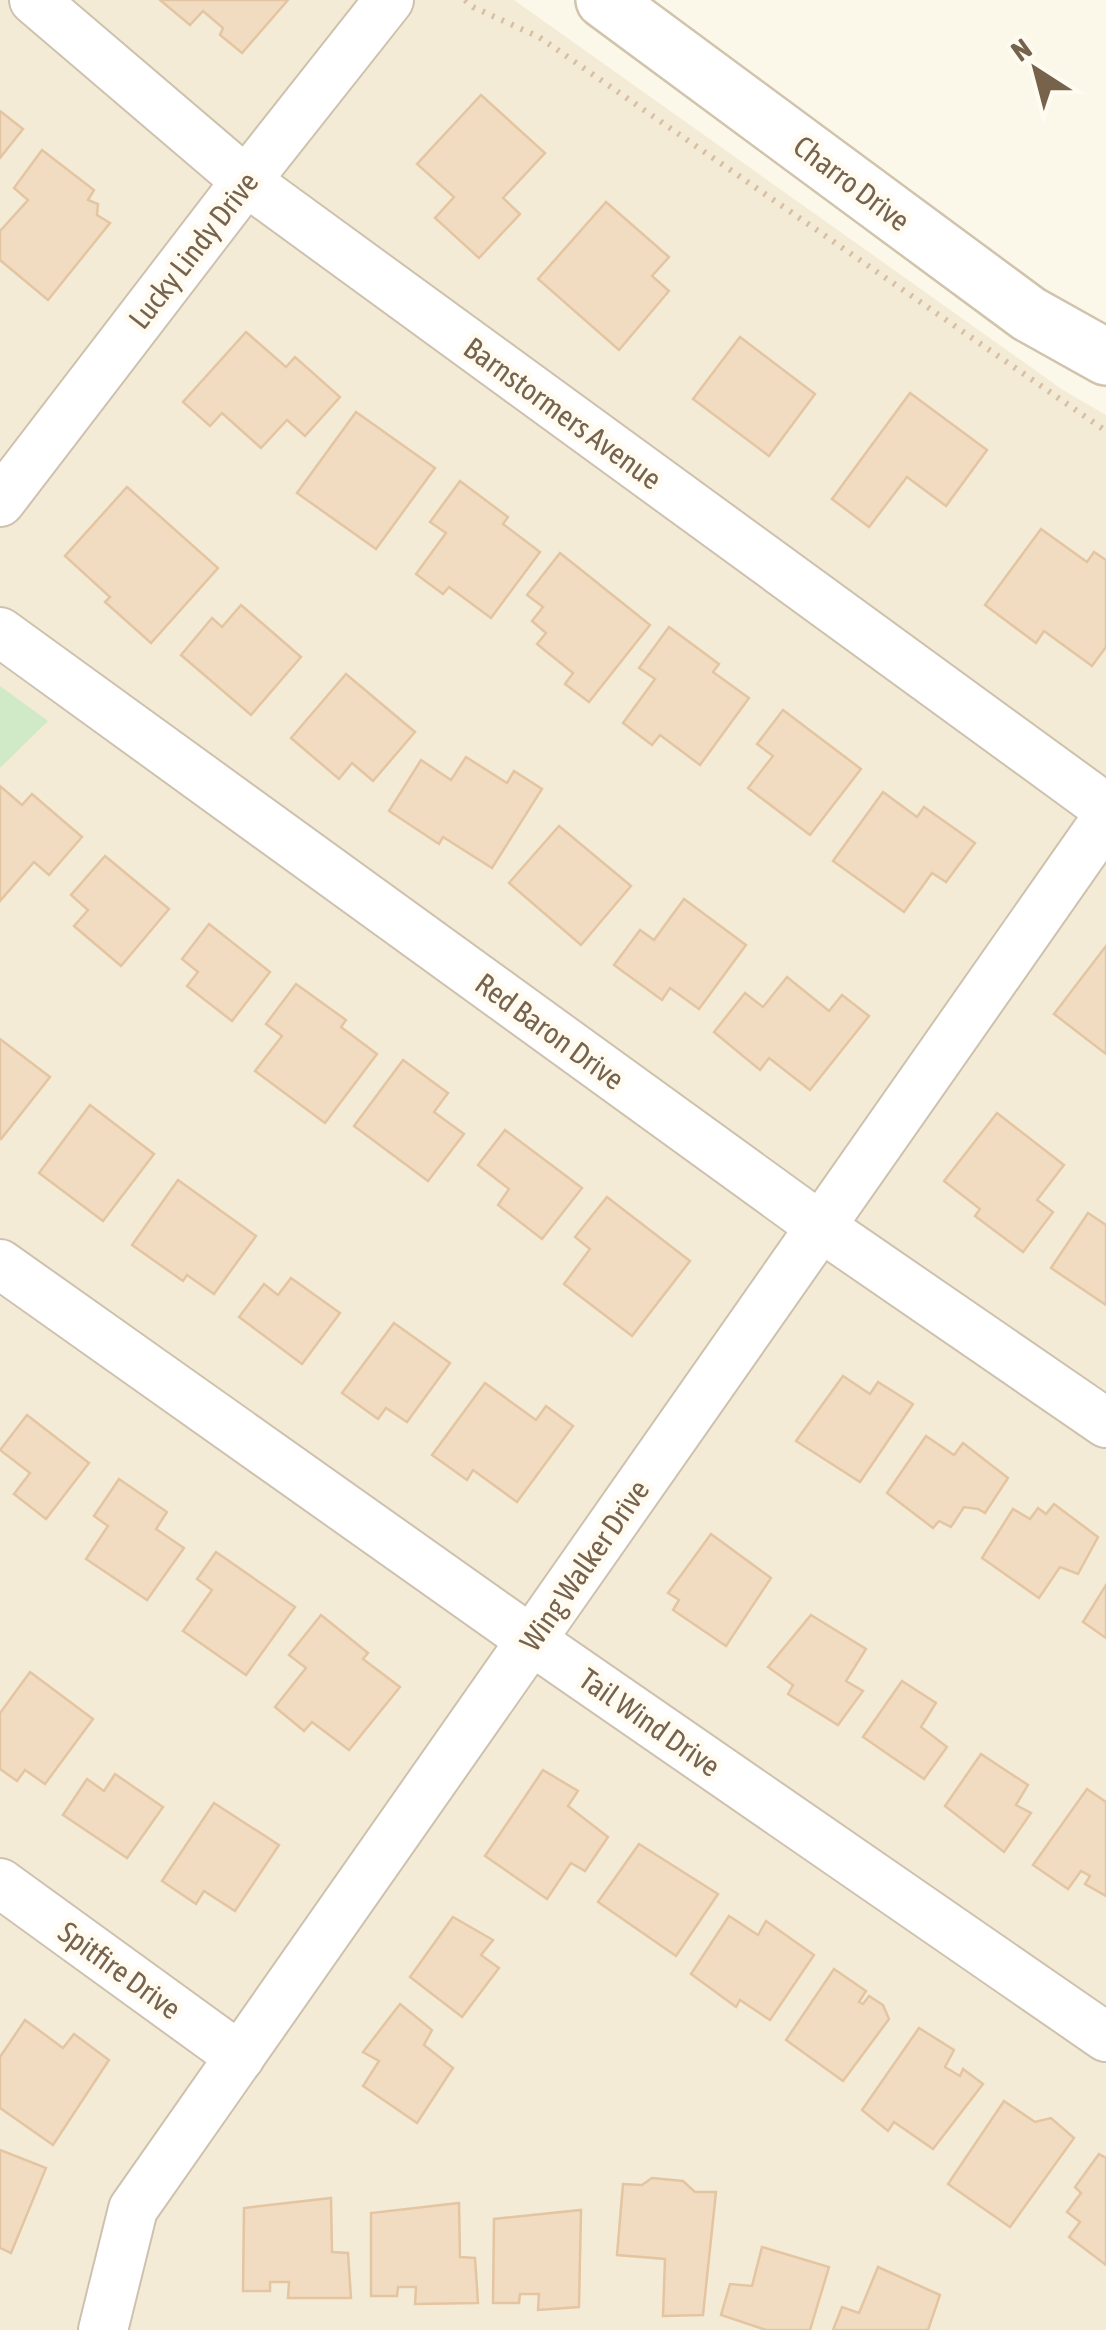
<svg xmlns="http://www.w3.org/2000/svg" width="1106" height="2330" font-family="'Asap Condensed',sans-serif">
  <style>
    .residential { fill: #f4ebd7 }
    .green { fill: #d0eac7 }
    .building { fill: #f1dcc1; stroke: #e4c5a1; stroke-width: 2.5 }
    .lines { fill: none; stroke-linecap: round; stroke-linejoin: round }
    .street-casing { stroke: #cec1ae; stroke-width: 52 }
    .secondary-casing { stroke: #d1c3ac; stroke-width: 60 }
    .path { stroke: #d7bfa3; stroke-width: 6; stroke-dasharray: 2.5 8; stroke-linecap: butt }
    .street { stroke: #fff; stroke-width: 48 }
    .secondary { stroke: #fff; stroke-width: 55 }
    .labels { text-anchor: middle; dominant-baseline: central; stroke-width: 10; stroke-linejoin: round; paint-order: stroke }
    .street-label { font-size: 30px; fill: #77624c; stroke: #fffbf0 }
  </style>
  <rect width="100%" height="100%" fill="#fcf8e9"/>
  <path class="residential" d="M0,0H514L1063,390L1106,415V2330H0Z"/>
  <path class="green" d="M0,686L48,721L0,768Z"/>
  <g class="building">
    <path d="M160,0H288L242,53L220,35L223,28L203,11L190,25Z"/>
    <path d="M481,95L545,153L503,198L520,214L479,258L435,218L454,197L417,164Z"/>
    <path d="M0,111L23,129L0,158Z"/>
    <path d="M42,150L94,190L88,200L98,204L97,215L110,223L48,300L0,260V231L28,200L14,188Z"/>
    <path d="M606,202L669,257L652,276L669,291L619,350L538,279Z"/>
    <path d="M246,332L286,367L295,357L340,397L305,436L287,420L261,448L222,413L210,426L183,402Z"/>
    <path d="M740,337L815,394L769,456L693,399Z"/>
    <path d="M910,393L987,450L946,506L907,477L869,527L832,499Z"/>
    <path d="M356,412L435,468L376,549L297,493Z"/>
    <path d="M460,481L508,517L503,524L540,552L491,618L449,587L443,594L416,574L446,533L430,522Z"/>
    <path d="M127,487L218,568L151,643L105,602L110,597L65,556Z"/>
    <path d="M1041,529L1087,562L1094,552L1106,560V647L1092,666L1044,631L1036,643L985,605Z"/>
    <path d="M560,553L650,625L589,702L565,684L573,673L537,644L546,633L532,621L543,607L527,595Z"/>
    <path d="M241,605L301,657L251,715L181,655L212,618L222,627Z"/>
    <path d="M669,627L719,664L713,672L749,698L700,765L660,735L652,745L623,723L655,679L639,668Z"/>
    <path d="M346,674L415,732L373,781L352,763L339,779L291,738Z"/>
    <path d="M783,710L861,769L810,835L748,788L773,756L757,744Z"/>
    <path d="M466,757L507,783L514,771L542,789L492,868L443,837L439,844L389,811L421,760L451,780Z"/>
    <path d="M0,786L22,805L32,794L82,837L49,875L34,862L0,901Z"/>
    <path d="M883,792L917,817L924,807L975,843L946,882L932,873L904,912L833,861Z"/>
    <path d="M559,826L631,886L581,945L509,883Z"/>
    <path d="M105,856L169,909L121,966L74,926L88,910L71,895Z"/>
    <path d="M684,899L746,945L699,1009L670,988L662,1000L614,965L640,930L654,940Z"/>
    <path d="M209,924L270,972L232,1021L187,986L198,972L182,959Z"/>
    <path d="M1106,946V1054L1054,1014Z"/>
    <path d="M787,977L829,1011L842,995L869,1016L810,1090L769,1058L760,1070L714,1032L745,993L763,1007Z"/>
    <path d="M296,984L346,1020L341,1027L377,1054L325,1123L255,1071L282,1036L266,1024Z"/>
    <path d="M0,1039L50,1077L1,1139L0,1138Z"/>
    <path d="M403,1060L448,1093L434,1112L464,1134L428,1181L354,1126Z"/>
    <path d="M90,1105L154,1154L103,1221L39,1173Z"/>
    <path d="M997,1113L1064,1165L1037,1200L1053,1212L1023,1252L975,1216L980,1209L944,1181Z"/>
    <path d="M505,1130L582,1188L542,1239L498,1205L509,1189L478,1165Z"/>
    <path d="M178,1180L256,1236L214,1294L187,1275L183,1281L132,1245Z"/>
    <path d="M607,1197L690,1261L632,1336L564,1284L590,1249L575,1237Z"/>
    <path d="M1088,1213L1106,1225V1305L1051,1268Z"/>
    <path d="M291,1278L340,1313L302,1364L239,1317L264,1284L278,1295Z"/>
    <path d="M394,1323L450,1363L407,1422L386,1408L378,1419L342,1393Z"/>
    <path d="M843,1376L870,1394L878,1382L913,1404L860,1482L796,1441Z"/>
    <path d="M485,1383L536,1420L546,1406L573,1426L517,1502L473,1470L467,1480L432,1455Z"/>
    <path d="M27,1415L89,1463L46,1519L14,1494L30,1473L0,1450Z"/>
    <path d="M926,1436L954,1455L963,1443L1008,1478L985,1513L978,1509L964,1507L951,1527L939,1521L933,1528L887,1493Z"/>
    <path d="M119,1479L167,1512L156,1529L184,1548L147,1600L86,1559L108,1526L94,1516Z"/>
    <path d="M1054,1504L1098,1537L1078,1574L1060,1567L1039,1598L982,1558L1013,1509L1030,1519L1038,1508L1046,1514Z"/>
    <path d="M711,1534L771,1578L726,1646L673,1610L679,1600L668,1593Z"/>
    <path d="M216,1552L295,1607L246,1675L183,1631L212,1590L197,1579Z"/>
    <path d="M1106,1585V1638L1083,1622Z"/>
    <path d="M321,1615L368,1653L363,1659L400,1687L349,1750L312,1722L304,1731L275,1707L306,1668L289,1655Z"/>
    <path d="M811,1615L866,1649L846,1681L863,1691L838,1725L788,1694L793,1685L768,1667Z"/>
    <path d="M30,1672L93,1719L45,1784L25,1770L17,1781L0,1769V1713Z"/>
    <path d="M902,1681L936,1703L921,1727L947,1747L924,1779L863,1737Z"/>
    <path d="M981,1754L1028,1785L1016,1805L1031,1813L1004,1852L945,1806Z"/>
    <path d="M543,1770L578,1791L568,1806L608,1837L585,1871L571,1863L547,1899L485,1856Z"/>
    <path d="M115,1774L163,1807L127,1858L63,1815L87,1779L104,1791Z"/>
    <path d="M1087,1789L1106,1802V1896L1085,1884L1090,1876L1081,1871L1068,1889L1033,1865Z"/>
    <path d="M214,1803L279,1845L235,1911L204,1891L196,1904L162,1881Z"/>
    <path d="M639,1844L718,1894L676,1956L598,1902Z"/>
    <path d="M729,1916L758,1935L766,1921L814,1955L770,2020L740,2000L736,2007L691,1974Z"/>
    <path d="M453,1917L493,1940L481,1955L499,1968L462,2017L410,1977Z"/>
    <path d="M834,1969L866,1991L859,2002L863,2004L869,1996L883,2005L889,2019L843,2081L786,2040Z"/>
    <path d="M400,2004L432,2030L424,2045L453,2068L417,2123L363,2086L379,2061L363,2052Z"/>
    <path d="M25,2020L63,2048L74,2034L109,2060L53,2145L0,2108V2057Z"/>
    <path d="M919,2028L954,2050L945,2067L960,2076L963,2069L983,2084L933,2149L894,2122L888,2131L862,2110Z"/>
    <path d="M1004,2101L1035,2122L1051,2118L1074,2138L1010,2227L948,2184Z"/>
    <path d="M0,2150L46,2168L11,2253L0,2248Z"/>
    <path d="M1099,2154L1106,2158V2265L1069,2237L1080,2222L1067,2212L1081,2193L1075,2187Z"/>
    <path d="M652,2178L683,2181L695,2192H716L703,2315L663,2316L665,2259L617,2255L623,2184L642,2185Z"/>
    <path d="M331,2198L332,2252L348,2253L351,2298H288L289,2282H270V2291H243L244,2208Z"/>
    <path d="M459,2203L460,2257L475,2258L478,2303L415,2304L416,2287H398L397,2296H371V2213Z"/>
    <path d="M581,2210L579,2307L538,2310L539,2294H520L519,2303H493L494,2219Z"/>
    <path d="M762,2247L829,2267L810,2330H766L721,2315L730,2284L752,2286Z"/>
    <path d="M878,2267L940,2295L928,2330H833L842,2307L859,2313Z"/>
  </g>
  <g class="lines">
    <g class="street-casing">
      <g id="street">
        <path d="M34,0L246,181L1106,808"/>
        <path d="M0,502L246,181L389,0"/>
        <path d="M0,632L821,1227L1106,1423"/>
        <path d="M0,1264L531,1640L1106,2037"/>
        <path d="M0,1883L240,2057"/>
        <path d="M103,2330L133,2209L1106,819"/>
      </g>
    </g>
    <g class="secondary-casing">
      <path id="secondary" d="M604,0L1029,314L1106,357"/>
    </g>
    <path class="path" d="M465,0L473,7L539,37L1106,431"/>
    <use href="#street" class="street"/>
    <use href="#secondary" class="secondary"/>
  </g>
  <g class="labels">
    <g class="street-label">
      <text transform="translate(852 183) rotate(37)">Charro Drive</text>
      <text transform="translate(193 250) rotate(-52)">Lucky Lindy Drive</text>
      <text transform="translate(563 413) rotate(36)">Barnstormers Avenue</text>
      <text transform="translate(550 1031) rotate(36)">Red Baron Drive</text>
      <text transform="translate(584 1565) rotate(-55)">Wing Walker Drive</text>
      <text transform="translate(650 1722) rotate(35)">Tail Wind Drive</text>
      <text transform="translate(120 1970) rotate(36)">Spitfire Drive</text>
    </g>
  </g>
  <g transform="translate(1036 70) rotate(324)" stroke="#fffbf0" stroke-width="8" paint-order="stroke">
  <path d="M0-8L18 38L0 25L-18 38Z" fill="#77624c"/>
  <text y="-15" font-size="28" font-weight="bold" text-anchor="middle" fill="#77624c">N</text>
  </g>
</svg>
